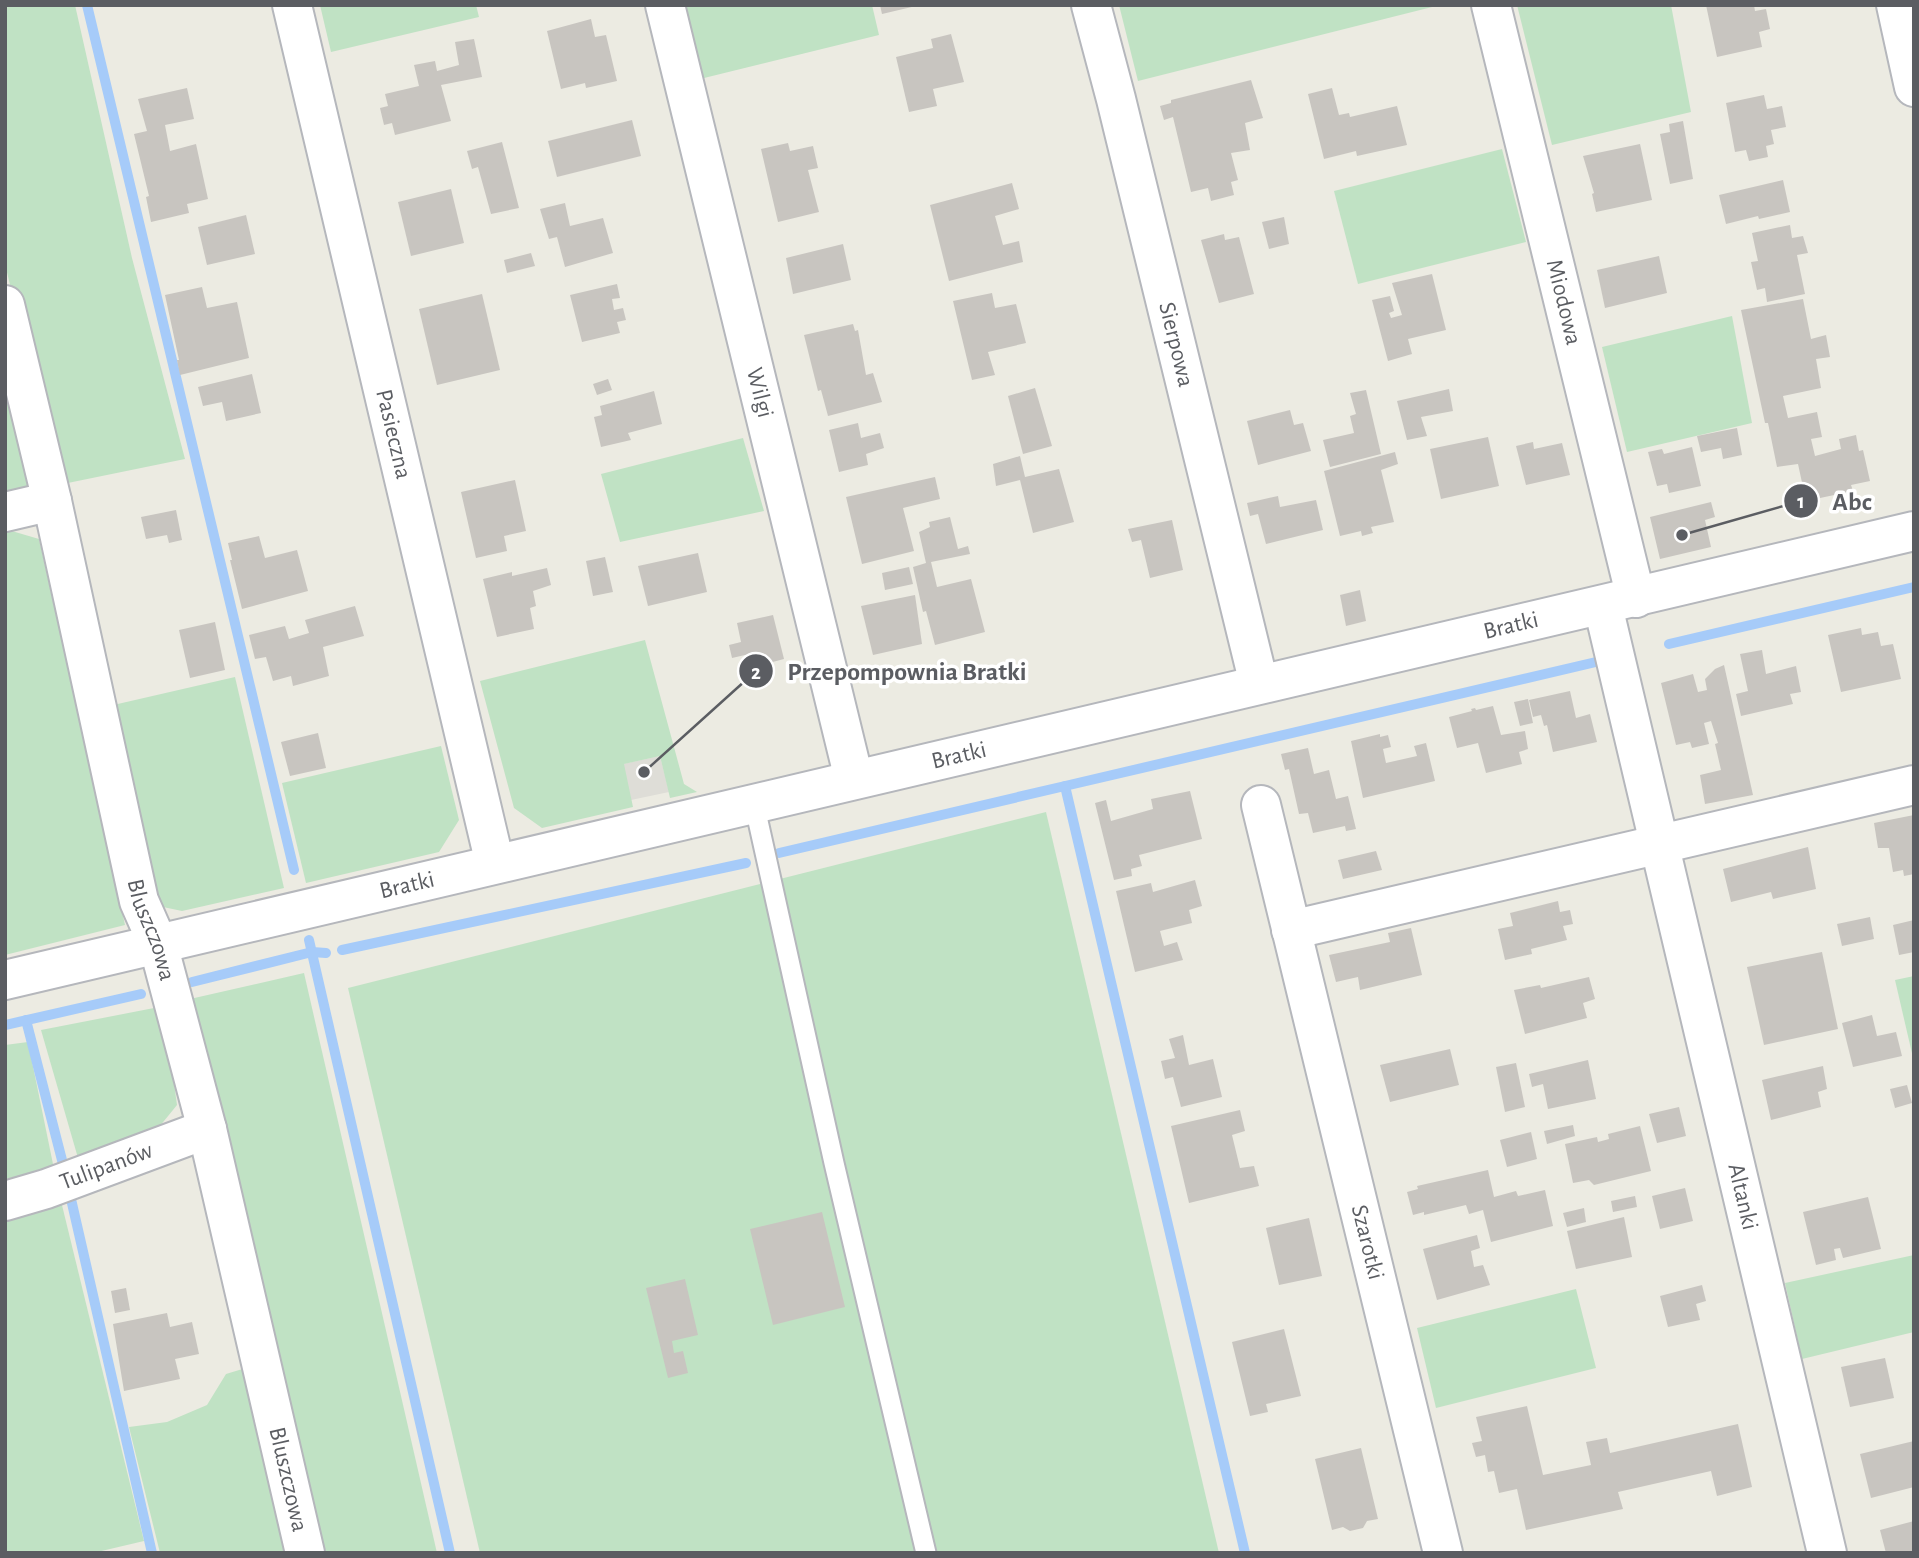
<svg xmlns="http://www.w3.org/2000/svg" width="1919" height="1558" font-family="'Alegreya Sans',sans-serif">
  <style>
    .industrial { fill: #deddd7 }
    .green { fill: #c0e2c4 }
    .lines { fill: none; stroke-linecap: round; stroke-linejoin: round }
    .stream { stroke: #a6cbf9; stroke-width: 10 }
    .building { fill: #c8c5c0 }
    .service-casing { stroke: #b5b7bc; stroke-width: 23 }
    .minor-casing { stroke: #b5b7bc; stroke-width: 42 }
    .service { stroke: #fff; stroke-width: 19 }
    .minor { stroke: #fff; stroke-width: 38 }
    .labels { text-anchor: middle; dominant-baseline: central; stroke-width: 7; stroke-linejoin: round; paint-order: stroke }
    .street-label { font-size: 24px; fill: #5b5d62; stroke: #fff }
    .leader { fill: none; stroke: #5b5d62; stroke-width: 2.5 }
    .callout-dot { fill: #5b5d62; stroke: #fff; stroke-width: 2.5 }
    .mark-label { font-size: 21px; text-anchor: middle; font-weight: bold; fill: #fff }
    .callout-label { font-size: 26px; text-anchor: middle; font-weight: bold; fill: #5b5d62; stroke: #fff; stroke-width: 7; stroke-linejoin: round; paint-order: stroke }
  </style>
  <rect width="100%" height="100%" fill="#ecebe2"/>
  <path class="industrial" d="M660,756L669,792L631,800L623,764Z"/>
  <g class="green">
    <path d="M5,5H75L132,258L185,459L58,485L5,264Z"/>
    <path d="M320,5H476L479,17L331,52Z"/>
    <path d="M682,5H872L879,35L700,79Z"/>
    <path d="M1119,5H1440L1138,81Z"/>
    <path d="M1517,5H1671L1691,112L1552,145Z"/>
    <path d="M1502,149L1526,242L1358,284L1334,191Z"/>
    <path d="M1732,316L1752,423L1627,452L1602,347Z"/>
    <path d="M5,379L30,489L5,495Z"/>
    <path d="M743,438L764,511L620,542L601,474Z"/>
    <path d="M5,529L39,539L125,925L5,955Z"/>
    <path d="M645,640L684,784L697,792L670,798L660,756L624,764L633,807L542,828L514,808L480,681Z"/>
    <path d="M235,677L284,888L182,911L163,907L153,892L109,706Z"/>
    <path d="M441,746L459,820L439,852L306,883L282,783Z"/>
    <path d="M1046,812L1219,1553H480L348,988Z"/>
    <path d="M304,973L437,1553H317L190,999Z"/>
    <path d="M1914,976V1062L1895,980Z"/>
    <path d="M154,1008L173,1076L177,1105L155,1132L78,1158L41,1030Z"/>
    <path d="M28,1042L54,1169L5,1179V1045Z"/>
    <path d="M60,1197L144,1541L93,1553H5V1207Z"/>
    <path d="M1914,1255V1332L1802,1359L1785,1283Z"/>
    <path d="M1576,1289L1596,1368L1436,1408L1417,1328Z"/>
    <path d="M249,1367L285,1553H160L129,1427L167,1422L207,1405L226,1374Z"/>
  </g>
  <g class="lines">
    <g class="stream">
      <path d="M87,5L294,870"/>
      <path d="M1669,644L1914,587"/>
      <path d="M1065,786L1596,662"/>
      <path d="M779,853L1065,786L1245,1553"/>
      <path d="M309,940L450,1553"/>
      <path d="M342,950L746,863"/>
      <path d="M192,982L312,952L326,953"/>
      <path d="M26,1020L63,1164"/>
      <path d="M5,1025L141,994"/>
      <path d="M71,1199L152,1553"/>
    </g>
  </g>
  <g class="building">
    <path d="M880,5H915L916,6L882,14Z"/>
    <path d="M1706,5H1754L1755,11L1766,9L1770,29L1759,32L1762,47L1717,57Z"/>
    <path d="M591,19L595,37L606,35L617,81L586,88L585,83L561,89L547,31Z"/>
    <path d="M951,34L964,82L933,89L937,106L909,112L896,57L933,48L931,39Z"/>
    <path d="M474,39L482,77L441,85L451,121L395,135L392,123L384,125L380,108L388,106L385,94L419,86L414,65L435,61L437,71L459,65L455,42Z"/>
    <path d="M1251,80L1263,118L1245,123L1250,150L1231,153L1238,180L1231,182L1234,195L1211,201L1208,188L1191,192L1173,117L1164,120L1160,106L1171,103V100Z"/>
    <path d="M187,88L194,119L165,125L170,151L196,144L208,199L187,204L189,213L151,222L146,197L149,196L134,134L147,131L138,99Z"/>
    <path d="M1332,88L1339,115L1349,113L1350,117L1397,106L1407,145L1357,156L1356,151L1324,159L1308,94Z"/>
    <path d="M1764,95L1767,109L1782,106L1786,127L1771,130L1774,144L1766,146L1768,157L1749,161L1746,150L1735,152L1726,103Z"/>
    <path d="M632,120L641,156L557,177L548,141Z"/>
    <path d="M1683,121L1693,179L1670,184L1660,134L1670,132L1669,124Z"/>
    <path d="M502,142L519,208L491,214L478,167L472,169L467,151Z"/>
    <path d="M788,143L790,151L813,146L818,168L808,170L819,212L778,222L761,149Z"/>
    <path d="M1640,144L1652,200L1596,212L1592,194L1594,193L1583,156Z"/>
    <path d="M1783,180L1790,212L1759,219L1758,216L1726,224L1719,195Z"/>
    <path d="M1012,183L1019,209L995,216L1003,245L1019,241L1023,262L949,281L930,205Z"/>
    <path d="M451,189L464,243L411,256L398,202Z"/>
    <path d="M565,203L570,226L603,218L613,253L565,267L557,237L549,239L540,209Z"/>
    <path d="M246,215L255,254L207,265L198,227Z"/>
    <path d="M1284,217L1289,244L1269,249L1262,222Z"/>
    <path d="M1790,225L1792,238L1803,236L1808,253L1797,255L1805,294L1767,302L1765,288L1757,290L1751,262L1758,261L1752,233Z"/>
    <path d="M1224,234L1225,240L1239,237L1254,294L1219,303L1201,240Z"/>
    <path d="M843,244L851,280L793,294L786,258Z"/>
    <path d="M531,253L535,266L507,273L504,260Z"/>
    <path d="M1659,256L1667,293L1605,308L1597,270Z"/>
    <path d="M1432,274L1446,330L1408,339L1412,354L1388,361L1372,300L1390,296L1394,311L1389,313L1391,318L1402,315L1392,283Z"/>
    <path d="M617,284L620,298L612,299L614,310L623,308L626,320L617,322L620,333L582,342L570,295Z"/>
    <path d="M202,287L207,308L237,302L249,358L180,375L177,360H179L165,295Z"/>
    <path d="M992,293L995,308L1016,304L1026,343L988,352L995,375L972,380L953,301Z"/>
    <path d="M482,294L500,370L437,385L419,309Z"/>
    <path d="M1803,299L1811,339L1826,335L1830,357L1816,359L1821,388L1783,396L1788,418L1817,412L1822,437L1811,439L1815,456L1841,449L1839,439L1856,435L1859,451L1863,450L1870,481L1851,485L1853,491L1806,501L1798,464L1777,467L1768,423H1765L1741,310Z"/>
    <path d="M853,324L855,331L858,330L866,375L873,373L882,402L828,416L821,390L818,391L804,335Z"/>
    <path d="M252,374L261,413L226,421L222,402L203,406L198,387Z"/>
    <path d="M608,379L612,390L597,395L593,384Z"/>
    <path d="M1035,388L1052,446L1023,454L1008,396Z"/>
    <path d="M1449,389L1453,411L1421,417L1427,436L1407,440L1397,401Z"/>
    <path d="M1366,390L1381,454L1330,467L1323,440L1354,433L1350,416L1356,414L1350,393Z"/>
    <path d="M654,391L662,424L628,433L631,440L601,447L594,417L602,415L600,406Z"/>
    <path d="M1290,410L1294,425L1303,423L1311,451L1258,465L1247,421Z"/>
    <path d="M858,423L861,438L880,433L884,448L866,454L868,465L839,472L829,430Z"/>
    <path d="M1737,428L1742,455L1723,459L1721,448L1701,452L1697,436Z"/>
    <path d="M1488,437L1499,486L1441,499L1430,449Z"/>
    <path d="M1533,442L1534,449L1562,443L1570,475L1526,485L1516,446Z"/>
    <path d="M1692,447L1701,486L1669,493L1667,484L1657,486L1648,452L1662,449L1664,454Z"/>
    <path d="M1395,452L1398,464L1381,470L1394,522L1371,527L1373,533L1362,536L1361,531L1340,536L1324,471Z"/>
    <path d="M1020,456L1025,477L1059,469L1074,522L1033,533L1020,480L996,486L993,464Z"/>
    <path d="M935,477L940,499L903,508L914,551L862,564L846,497Z"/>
    <path d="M515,480L526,531L504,536L507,551L476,558L461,492Z"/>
    <path d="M1278,496L1280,507L1316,500L1323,530L1266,544L1258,514L1250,516L1247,503Z"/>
    <path d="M1711,502L1715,517L1705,520L1711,547L1660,559L1650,517Z"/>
    <path d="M176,510L182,540L169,543L167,535L146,539L141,517Z"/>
    <path d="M950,517L958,549L968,546L970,554L931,562L937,587L971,579L985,632L935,645L926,611L923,612L913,567L926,563L919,532L930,527L929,522Z"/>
    <path d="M1172,520L1183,570L1150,578L1141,540L1132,542L1128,529Z"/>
    <path d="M259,536L265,558L297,550L308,591L242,609L230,560H232L228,543Z"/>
    <path d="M698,553L707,592L648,606L638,566Z"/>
    <path d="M605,557L613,592L593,596L586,561Z"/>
    <path d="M909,567L913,584L885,590L882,573Z"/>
    <path d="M547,568L551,585L533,591L536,606L530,608L534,629L497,637L483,579L512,572V576Z"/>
    <path d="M1360,590L1366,621L1346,626L1340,595Z"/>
    <path d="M915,595L922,644L873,655L861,606Z"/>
    <path d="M355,606L364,636L323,647L329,676L293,686L291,676L273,681L266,657L255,659L249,635L285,626L289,639L309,633L305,620Z"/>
    <path d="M773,615L784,659L749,668L745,655L732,658L729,645L741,642L737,623Z"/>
    <path d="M215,622L225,670L190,678L179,630Z"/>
    <path d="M1861,628L1862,635L1878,632L1881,646L1893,644L1901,679L1841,692L1828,635Z"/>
    <path d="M1762,650L1766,674L1796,666L1801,692L1790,694L1793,704L1741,716L1736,694L1748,691L1740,654Z"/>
    <path d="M1724,665L1753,795L1705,804L1700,775L1721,770L1715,744L1718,743L1711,721L1704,723L1709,744L1692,748L1690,742L1676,745L1661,683L1693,674L1698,692L1707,690L1705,679L1715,669Z"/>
    <path d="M1570,691L1576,718L1590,714L1597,742L1553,752L1547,725L1544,726L1541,715L1533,717L1529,700Z"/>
    <path d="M1528,699L1533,723L1520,726L1514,702Z"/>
    <path d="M1493,706L1501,735L1525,731L1528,749L1519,752L1522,764L1486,773L1478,743L1457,748L1449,717L1472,711L1471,709L1475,708L1476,710Z"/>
    <path d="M318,733L326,768L290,776L281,742Z"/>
    <path d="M1380,734V737L1388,735L1391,747L1383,749L1386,763L1417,756L1414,746L1426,743L1435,781L1363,798L1351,741Z"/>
    <path d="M1308,748L1314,774L1329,770L1336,799L1348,796L1356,829L1346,831L1345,826L1313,833L1308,813L1299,814L1289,769L1285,770L1281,754Z"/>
    <path d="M1190,791L1202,839L1139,855L1142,866L1131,869L1132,876L1114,880L1095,803L1106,800L1111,821L1153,809L1151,799Z"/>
    <path d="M1914,815V874L1904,876L1903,870L1893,872L1889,848H1878L1874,823Z"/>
    <path d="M1808,847L1816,889L1773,899L1771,892L1731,902L1723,869Z"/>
    <path d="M1376,851L1382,870L1343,879L1338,860Z"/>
    <path d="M1195,880L1202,906L1189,910L1192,923L1160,931L1164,946L1177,942L1183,960L1135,972L1116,891L1151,883L1153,892Z"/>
    <path d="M1558,901L1560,912L1570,910L1573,924L1563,926L1567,940L1531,949L1532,954L1505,960L1498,929L1513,926L1510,913Z"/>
    <path d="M1870,917L1874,939L1842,946L1837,924Z"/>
    <path d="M1914,920V952L1899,955L1893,925Z"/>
    <path d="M1411,928L1422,975L1360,990L1358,977L1336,982L1329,955L1390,942L1388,933Z"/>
    <path d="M1822,952L1838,1029L1764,1045L1747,967Z"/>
    <path d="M1589,977L1595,999L1583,1003L1587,1018L1525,1034L1514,990L1540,985L1541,988Z"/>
    <path d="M1872,1015L1877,1036L1896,1032L1902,1056L1853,1067L1842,1023Z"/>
    <path d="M1183,1035L1189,1065L1213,1059L1222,1097L1181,1107L1173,1077L1165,1079L1161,1061L1175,1058L1169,1039Z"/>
    <path d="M1450,1049L1459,1085L1390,1102L1380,1065Z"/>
    <path d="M1588,1060L1596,1099L1548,1109L1543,1084L1532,1087L1529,1074Z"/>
    <path d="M1516,1063L1525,1107L1505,1112L1496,1067Z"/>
    <path d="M1823,1066L1827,1089L1818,1092L1821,1107L1771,1120L1762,1080Z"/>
    <path d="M1907,1085L1912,1103L1895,1108L1890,1089Z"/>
    <path d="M1679,1107L1686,1136L1657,1143L1649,1114Z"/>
    <path d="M1240,1110L1245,1131L1232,1135L1240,1168L1254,1166L1259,1186L1189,1203L1171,1126Z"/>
    <path d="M1573,1125L1575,1136L1547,1144L1544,1131Z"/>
    <path d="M1640,1126L1651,1171L1594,1185L1589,1180L1573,1183L1565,1144L1597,1137L1598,1142L1609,1139L1608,1134Z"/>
    <path d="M1531,1132L1537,1159L1507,1167L1500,1140Z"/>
    <path d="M1488,1170L1494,1197L1516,1191L1518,1196L1545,1190L1553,1226L1491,1242L1483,1210L1469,1214L1466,1205L1424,1215V1212L1413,1215L1407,1192L1418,1189L1417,1186Z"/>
    <path d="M1685,1188L1693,1221L1660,1229L1652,1196Z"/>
    <path d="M1635,1196L1637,1207L1613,1212L1611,1201Z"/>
    <path d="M1868,1197L1881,1249L1843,1258L1840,1248L1834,1249L1836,1260L1816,1265L1803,1212Z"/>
    <path d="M1584,1208L1586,1222L1567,1227L1563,1213Z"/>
    <path d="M822,1212L845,1307L773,1325L750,1229Z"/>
    <path d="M1624,1217L1632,1257L1576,1269L1567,1231Z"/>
    <path d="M1309,1218L1322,1276L1279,1285L1266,1228Z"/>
    <path d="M1477,1235L1480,1248L1471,1251L1474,1267L1483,1265L1490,1285L1437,1300L1423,1249Z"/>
    <path d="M685,1279L698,1335L672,1341L674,1353L683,1351L688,1373L668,1378L646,1288Z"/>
    <path d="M1702,1285L1706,1301L1696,1304L1700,1320L1668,1327L1660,1296Z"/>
    <path d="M126,1288L130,1310L115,1313L111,1291Z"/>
    <path d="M167,1313L170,1327L192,1322L199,1354L175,1359L180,1379L124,1391L113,1324Z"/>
    <path d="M1284,1329L1301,1396L1266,1404L1268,1412L1250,1416L1232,1342Z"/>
    <path d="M1885,1358L1894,1398L1850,1407L1841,1367Z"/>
    <path d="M1527,1406L1543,1475L1591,1465L1586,1442L1607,1438L1610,1453L1738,1424L1752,1487L1717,1496L1711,1471L1618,1492L1623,1509L1526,1530L1517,1489L1499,1493L1494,1471L1488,1472L1485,1455L1476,1457L1472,1443L1482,1441L1476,1417Z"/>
    <path d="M1914,1441V1487L1871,1498L1860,1454Z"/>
    <path d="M1361,1448L1378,1519L1367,1521L1363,1528L1350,1531L1343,1527L1332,1530L1315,1459Z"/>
    <path d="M1914,1521V1553H1886L1880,1530Z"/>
  </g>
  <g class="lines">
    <g class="service-casing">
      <path id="service" d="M754,803L834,1163L926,1553"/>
    </g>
    <g class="minor-casing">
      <g id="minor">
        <path id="s1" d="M292,5L495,864"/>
        <path id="s2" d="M665,5L854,779"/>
        <path id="s3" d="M1091,5L1116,99L1259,684"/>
        <path id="s4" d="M1491,5L1636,598"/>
        <path d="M1896,5L1914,87"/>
        <path id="s5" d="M5,305L52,501L139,901L158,944L207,1129L305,1553"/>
        <path d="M5,512L52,501"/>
        <path id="s6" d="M1603,606L1827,1553"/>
        <path id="s7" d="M1261,805L1443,1553"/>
        <path d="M1291,930L1914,785"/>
        <path id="s8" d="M5,980L1914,531"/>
        <path id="s9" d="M5,1201L46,1189L207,1129"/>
      </g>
    </g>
    <use href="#service" class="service"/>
    <use href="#minor" class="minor"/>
  </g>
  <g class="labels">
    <g class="street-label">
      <text stroke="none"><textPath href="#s4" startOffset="306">Miodowa</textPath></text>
      <text stroke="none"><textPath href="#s3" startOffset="350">Sierpowa</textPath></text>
      <text stroke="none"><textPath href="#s2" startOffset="399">Wilgi</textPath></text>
      <text stroke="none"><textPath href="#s1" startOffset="441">Pasieczna</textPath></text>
      <text stroke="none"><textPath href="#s8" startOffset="1547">Bratki</textPath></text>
      <text stroke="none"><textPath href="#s8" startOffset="980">Bratki</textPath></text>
      <text stroke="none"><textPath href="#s8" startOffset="413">Bratki</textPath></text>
      <text stroke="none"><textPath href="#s5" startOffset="642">Bluszczowa</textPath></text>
      <text stroke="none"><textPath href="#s9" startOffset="107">Tulipanów</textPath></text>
      <text stroke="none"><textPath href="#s6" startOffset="607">Altanki</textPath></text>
      <text stroke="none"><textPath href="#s7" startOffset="450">Szarotki</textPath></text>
      <text stroke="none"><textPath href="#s5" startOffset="1209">Bluszczowa</textPath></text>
    </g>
  </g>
  <path class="leader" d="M1682 535L1801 501M644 772L756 671"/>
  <g class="callout-dot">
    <circle cx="1682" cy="535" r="7"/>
    <circle cx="644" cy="772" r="7"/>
    <circle cx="1801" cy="501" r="18"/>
    <circle cx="756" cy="671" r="18"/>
  </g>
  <g class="mark-label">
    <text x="1801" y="508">1</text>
    <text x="756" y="679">2</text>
  </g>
  <g class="callout-label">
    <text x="1852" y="510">Abc</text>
    <text x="907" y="680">Przepompownia Bratki</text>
  </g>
  <rect width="1919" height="1558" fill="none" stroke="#5b5d62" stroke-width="14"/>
</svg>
